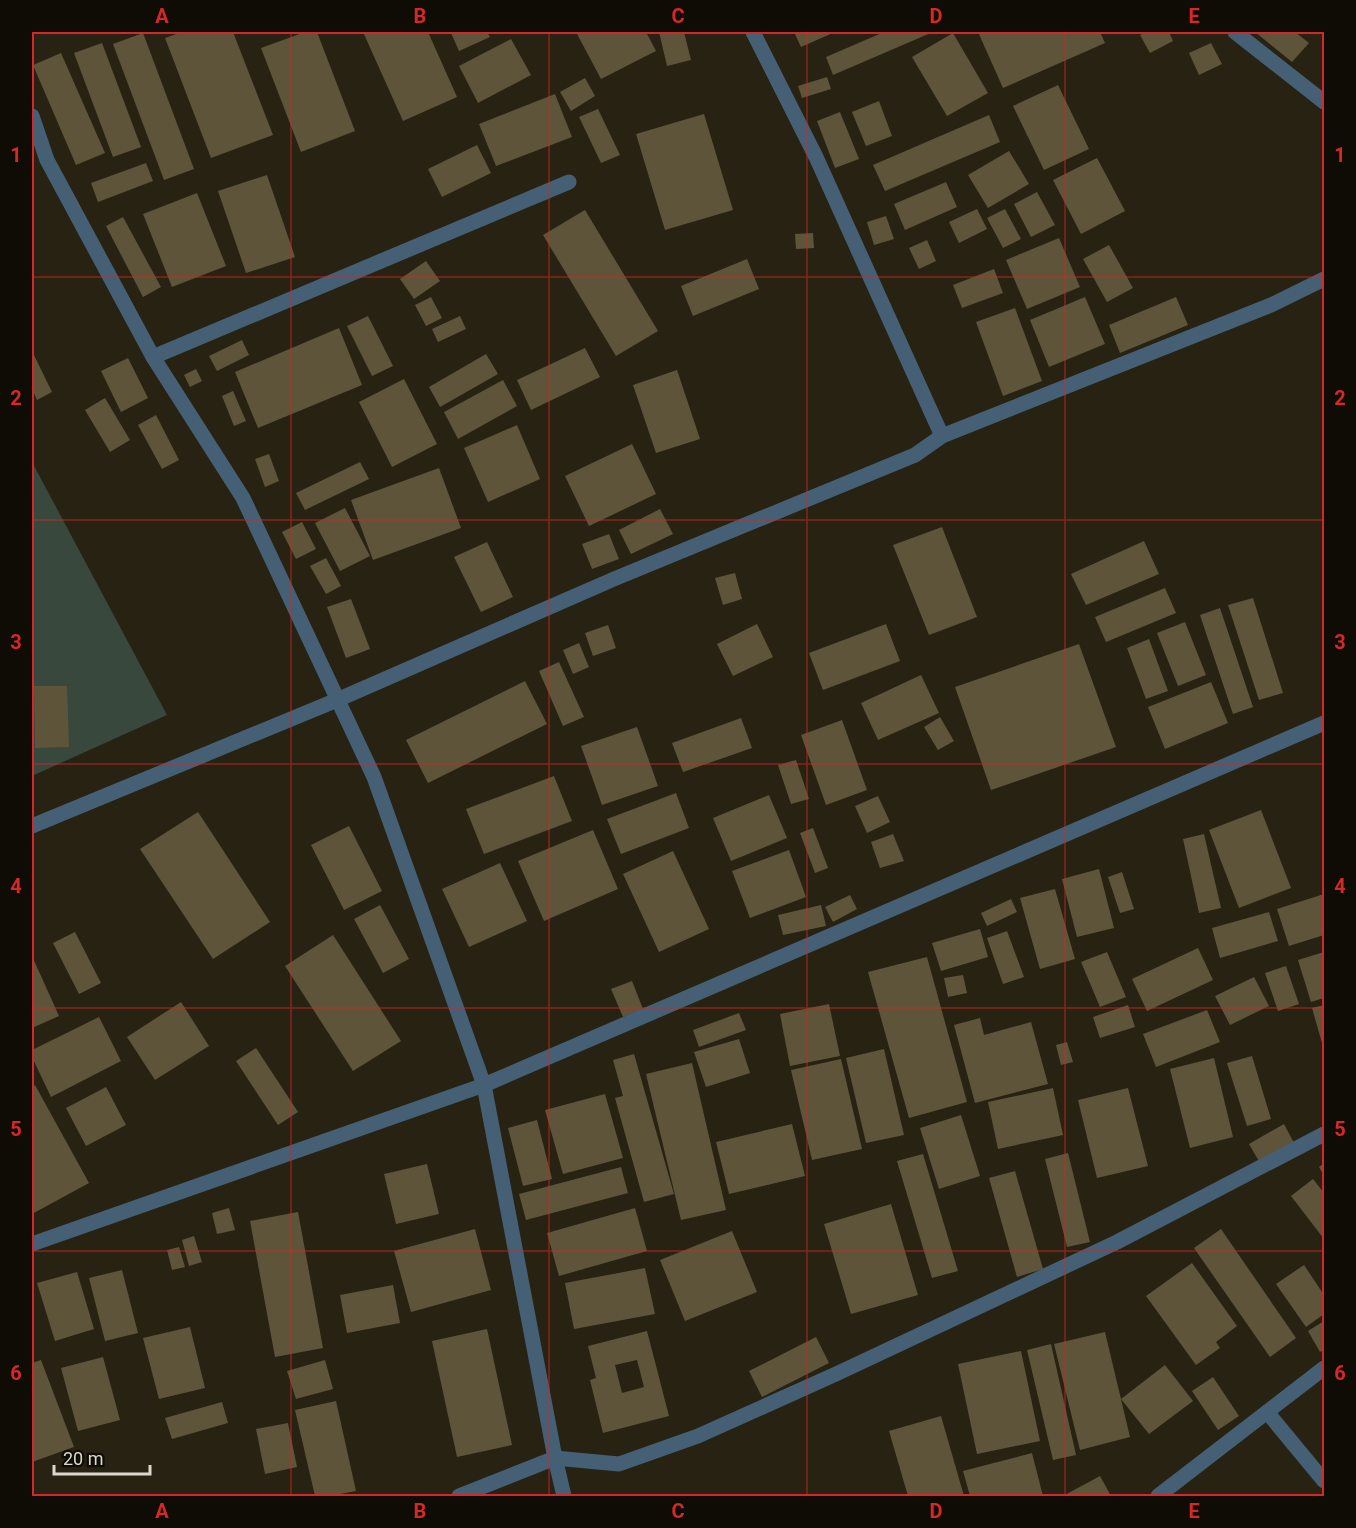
<svg xmlns="http://www.w3.org/2000/svg" width="1356" height="1528" font-family="Roboto,sans-serif">
  <style>
    .green { fill: #38483c }
    .building { fill: #5e5439; fill-rule: evenodd }
    .lines { fill: none; stroke-linecap: round; stroke-linejoin: round }
    .minor { stroke: #456075; stroke-width: 15 }
    .grid { fill: none; stroke: #d62828; stroke-width: 1.5; stroke-opacity: 0.55 }
    .neatline { fill: none; stroke: #d62828; stroke-width: 2 }
    .grid-label { font-size: 20px; text-anchor: middle; font-weight: bold; fill: #d62828 }
  </style>
  <rect width="100%" height="100%" fill="#282212"/>
  <path class="green" d="M32,462L167,715L32,776Z"/>
  <g class="building">
    <path d="M182,32H233L273,135L211,158L165,38Z"/>
    <path d="M305,32H317L355,131L301,152L261,48Z"/>
    <path d="M363,32H428L457,97L403,121Z"/>
    <path d="M454,32H487L490,37L459,51L451,33Z"/>
    <path d="M576,32H646L656,51L601,79Z"/>
    <path d="M659,32H684L691,60L667,66Z"/>
    <path d="M794,32H835L801,47Z"/>
    <path d="M884,32H933L833,75L826,57Z"/>
    <path d="M978,32H1100L1105,43L1003,88Z"/>
    <path d="M1147,32H1169L1173,41L1150,53L1140,35Z"/>
    <path d="M1255,32H1295L1309,43L1292,62Z"/>
    <path d="M143,33L194,169L164,180L113,44Z"/>
    <path d="M953,33L988,93L947,116L912,57Z"/>
    <path d="M511,39L531,75L478,103L459,66Z"/>
    <path d="M102,43L141,147L113,157L74,53Z"/>
    <path d="M1211,43L1222,64L1199,75L1189,53Z"/>
    <path d="M61,53L105,153L76,165L33,65Z"/>
    <path d="M827,77L831,89L802,98L798,86Z"/>
    <path d="M585,78L595,96L571,111L560,92Z"/>
    <path d="M1058,85L1089,149L1044,170L1013,106Z"/>
    <path d="M555,94L572,137L496,166L479,124Z"/>
    <path d="M879,101L892,136L866,146L852,112Z"/>
    <path d="M598,109L620,155L601,163L579,117Z"/>
    <path d="M840,112L859,159L835,168L817,121Z"/>
    <path d="M704,114L733,210L665,230L636,134Z"/>
    <path d="M989,115L1000,142L885,191L873,165Z"/>
    <path d="M477,145L491,173L442,197L428,169Z"/>
    <path d="M1009,151L1029,184L988,208L968,175Z"/>
    <path d="M1097,158L1125,211L1081,234L1053,180Z"/>
    <path d="M146,163L153,181L98,202L91,183Z"/>
    <path d="M267,175L295,257L246,273L218,191Z"/>
    <path d="M946,182L957,207L905,230L894,204Z"/>
    <path d="M1037,192L1055,225L1031,237L1014,204Z"/>
    <path d="M197,193L226,266L172,287L143,214Z"/>
    <path d="M977,209L987,229L959,243L949,222Z"/>
    <path d="M1005,209L1021,239L1003,248L987,218Z"/>
    <path d="M585,210L658,331L616,356L543,235Z"/>
    <path d="M886,216L894,239L874,245L867,222Z"/>
    <path d="M123,217L161,287L143,297L106,226Z"/>
    <path d="M813,233L814,248L796,249L795,234Z"/>
    <path d="M1059,238L1080,287L1027,309L1006,260Z"/>
    <path d="M927,240L936,261L919,269L909,248Z"/>
    <path d="M1109,245L1133,288L1107,302L1083,259Z"/>
    <path d="M747,259L759,289L693,316L681,286Z"/>
    <path d="M426,261L440,281L414,299L400,279Z"/>
    <path d="M994,269L1003,293L962,308L953,285Z"/>
    <path d="M431,297L442,318L426,326L415,305Z"/>
    <path d="M1085,297L1105,344L1049,367L1030,320Z"/>
    <path d="M1176,297L1188,325L1120,353L1109,325Z"/>
    <path d="M1015,308L1042,381L1003,396L976,322Z"/>
    <path d="M368,316L393,366L372,376L347,326Z"/>
    <path d="M460,316L466,329L438,342L432,329Z"/>
    <path d="M339,328L362,385L258,428L235,372Z"/>
    <path d="M242,340L249,355L217,371L209,356Z"/>
    <path d="M585,348L600,377L531,410L517,380Z"/>
    <path d="M32,351L52,392L37,400L32,389Z"/>
    <path d="M486,354L498,374L440,407L429,387Z"/>
    <path d="M128,358L148,398L121,412L101,371Z"/>
    <path d="M196,369L202,381L190,387L184,375Z"/>
    <path d="M677,370L700,439L656,453L633,385Z"/>
    <path d="M404,379L437,444L392,467L359,402Z"/>
    <path d="M503,380L517,406L458,439L444,412Z"/>
    <path d="M233,391L246,421L234,426L222,396Z"/>
    <path d="M105,398L130,440L110,452L85,410Z"/>
    <path d="M156,415L179,460L162,469L138,425Z"/>
    <path d="M517,425L540,479L488,502L464,448Z"/>
    <path d="M632,444L656,494L589,526L565,476Z"/>
    <path d="M269,454L279,481L265,487L255,459Z"/>
    <path d="M360,462L369,479L305,510L296,493Z"/>
    <path d="M439,468L461,528L373,560L351,500Z"/>
    <path d="M345,508L370,556L340,571L315,523Z"/>
    <path d="M660,509L673,534L631,554L619,530Z"/>
    <path d="M302,522L316,549L296,559L282,532Z"/>
    <path d="M942,527L977,617L929,635L893,545Z"/>
    <path d="M609,534L619,559L592,569L582,544Z"/>
    <path d="M1144,541L1159,574L1086,605L1071,574Z"/>
    <path d="M487,542L513,597L481,612L454,557Z"/>
    <path d="M326,558L341,586L326,594L310,566Z"/>
    <path d="M735,573L742,599L723,605L715,578Z"/>
    <path d="M1165,588L1176,613L1106,642L1095,617Z"/>
    <path d="M1253,598L1283,693L1259,700L1228,605Z"/>
    <path d="M351,599L370,649L346,658L327,607Z"/>
    <path d="M1220,608L1253,707L1233,714L1200,615Z"/>
    <path d="M1185,622L1206,675L1178,686L1157,633Z"/>
    <path d="M757,624L773,657L733,676L717,644Z"/>
    <path d="M886,624L900,661L823,690L809,653Z"/>
    <path d="M608,625L616,648L593,656L585,633Z"/>
    <path d="M1149,639L1168,691L1146,699L1127,648Z"/>
    <path d="M579,643L589,667L573,674L563,650Z"/>
    <path d="M1079,644L1116,747L991,790L955,687Z"/>
    <path d="M559,662L584,717L563,726L539,671Z"/>
    <path d="M921,675L939,713L878,740L861,703Z"/>
    <path d="M525,681L547,724L428,783L406,740Z"/>
    <path d="M1211,682L1228,723L1165,749L1148,707Z"/>
    <path d="M34,686H67L69,747L35,748Z"/>
    <path d="M940,717L954,741L938,750L924,727Z"/>
    <path d="M741,718L752,748L683,772L672,743Z"/>
    <path d="M842,720L867,790L826,805L801,735Z"/>
    <path d="M637,727L658,786L602,805L581,746Z"/>
    <path d="M796,760L809,799L791,804L778,765Z"/>
    <path d="M554,776L572,821L484,854L466,809Z"/>
    <path d="M676,793L689,828L621,854L607,819Z"/>
    <path d="M769,795L787,838L731,861L713,818Z"/>
    <path d="M878,796L890,822L867,833L855,806Z"/>
    <path d="M1261,810L1291,888L1239,908L1209,830Z"/>
    <path d="M198,812L270,922L213,959L140,849Z"/>
    <path d="M349,826L382,891L344,910L311,845Z"/>
    <path d="M813,828L828,868L815,873L800,833Z"/>
    <path d="M593,830L618,889L544,921L518,861Z"/>
    <path d="M893,834L904,861L880,868L871,842Z"/>
    <path d="M1204,834L1221,908L1199,913L1183,839Z"/>
    <path d="M789,850L806,897L750,918L732,871Z"/>
    <path d="M673,851L709,929L659,952L623,874Z"/>
    <path d="M500,863L527,921L469,947L442,889Z"/>
    <path d="M1099,869L1114,928L1077,937L1062,879Z"/>
    <path d="M1122,872L1134,909L1120,913L1108,877Z"/>
    <path d="M1055,889L1075,959L1040,969L1020,898Z"/>
    <path d="M1324,894V935L1289,946L1277,909Z"/>
    <path d="M850,895L857,909L833,922L825,907Z"/>
    <path d="M1011,899L1017,912L987,926L981,913Z"/>
    <path d="M380,905L409,959L383,973L354,919Z"/>
    <path d="M821,905L826,926L783,935L778,915Z"/>
    <path d="M1269,912L1278,941L1220,958L1212,928Z"/>
    <path d="M980,929L988,957L941,971L932,943Z"/>
    <path d="M1007,931L1024,977L1003,984L987,938Z"/>
    <path d="M75,932L101,983L79,994L53,943Z"/>
    <path d="M333,935L401,1041L353,1071L285,966Z"/>
    <path d="M1198,948L1213,980L1147,1011L1132,979Z"/>
    <path d="M1107,952L1126,997L1100,1007L1081,962Z"/>
    <path d="M1324,952V998L1311,1002L1298,960Z"/>
    <path d="M32,956L59,1016L32,1028Z"/>
    <path d="M927,957L967,1102L909,1118L868,972Z"/>
    <path d="M1286,966L1299,1004L1278,1011L1265,973Z"/>
    <path d="M963,975L967,993L948,997L944,978Z"/>
    <path d="M1254,977L1269,1006L1230,1025L1215,996Z"/>
    <path d="M632,981L643,1009L623,1017L611,989Z"/>
    <path d="M181,1002L209,1046L155,1080L127,1037Z"/>
    <path d="M829,1004L840,1056L790,1066L780,1014Z"/>
    <path d="M1128,1005L1135,1027L1100,1038L1093,1017Z"/>
    <path d="M1324,1005V1050L1312,1008Z"/>
    <path d="M1207,1010L1220,1042L1156,1067L1143,1034Z"/>
    <path d="M739,1013L746,1030L699,1047L693,1030Z"/>
    <path d="M99,1017L121,1061L51,1097L32,1057V1050Z"/>
    <path d="M980,1018L984,1035L1031,1022L1048,1084L975,1103L954,1025Z"/>
    <path d="M739,1039L750,1073L706,1087L694,1052Z"/>
    <path d="M1067,1042L1073,1062L1061,1065L1056,1045Z"/>
    <path d="M256,1048L298,1112L278,1125L236,1061Z"/>
    <path d="M884,1049L904,1135L866,1143L846,1058Z"/>
    <path d="M634,1054L674,1194L644,1202L615,1098L623,1096L613,1060Z"/>
    <path d="M1252,1056L1271,1119L1247,1126L1227,1063Z"/>
    <path d="M1214,1058L1233,1137L1190,1148L1170,1069Z"/>
    <path d="M841,1059L862,1149L812,1160L791,1070Z"/>
    <path d="M692,1063L726,1210L681,1220L646,1074Z"/>
    <path d="M35,1085L89,1183L32,1214V1088Z"/>
    <path d="M106,1087L126,1125L86,1146L66,1108Z"/>
    <path d="M1053,1088L1063,1135L998,1149L988,1102Z"/>
    <path d="M1128,1088L1148,1166L1097,1178L1078,1100Z"/>
    <path d="M605,1094L623,1158L563,1174L545,1110Z"/>
    <path d="M961,1115L980,1176L939,1189L920,1128Z"/>
    <path d="M537,1120L552,1179L523,1186L508,1128Z"/>
    <path d="M792,1124L805,1176L729,1194L716,1142Z"/>
    <path d="M1284,1124L1294,1143L1260,1163L1249,1144Z"/>
    <path d="M1068,1153L1090,1242L1067,1247L1045,1159Z"/>
    <path d="M923,1154L958,1271L932,1278L897,1161Z"/>
    <path d="M1324,1163V1176L1319,1167Z"/>
    <path d="M427,1164L439,1214L396,1224L384,1174Z"/>
    <path d="M621,1167L628,1193L526,1220L519,1194Z"/>
    <path d="M1015,1171L1043,1269L1017,1277L989,1178Z"/>
    <path d="M1313,1179L1324,1193V1239L1291,1196Z"/>
    <path d="M891,1204L918,1295L851,1314L824,1224Z"/>
    <path d="M229,1208L235,1230L217,1234L212,1213Z"/>
    <path d="M635,1208L647,1251L559,1276L547,1233Z"/>
    <path d="M298,1212L323,1348L275,1357L250,1221Z"/>
    <path d="M475,1229L491,1290L411,1312L394,1251Z"/>
    <path d="M1221,1229L1296,1338L1270,1357L1194,1248Z"/>
    <path d="M732,1231L757,1292L685,1321L660,1260Z"/>
    <path d="M194,1236L202,1262L189,1266L182,1240Z"/>
    <path d="M179,1247L185,1267L172,1270L167,1250Z"/>
    <path d="M1192,1263L1237,1326L1216,1342L1220,1348L1196,1365L1146,1296Z"/>
    <path d="M1304,1265L1324,1295V1314L1306,1327L1276,1284Z"/>
    <path d="M645,1268L655,1314L574,1329L565,1283Z"/>
    <path d="M122,1270L138,1333L105,1341L89,1278Z"/>
    <path d="M77,1272L94,1329L55,1341L37,1283Z"/>
    <path d="M393,1285L400,1323L347,1333L340,1295Z"/>
    <path d="M1324,1321V1350L1320,1352L1308,1331Z"/>
    <path d="M190,1327L205,1388L159,1399L143,1338Z"/>
    <path d="M487,1329L512,1445L457,1457L432,1341Z"/>
    <path d="M647,1331L669,1416L603,1433L590,1380L596,1378L588,1346ZM637,1360L644,1387L622,1393L615,1365Z"/>
    <path d="M1105,1332L1130,1437L1080,1450L1054,1344Z"/>
    <path d="M816,1337L829,1363L762,1397L749,1371Z"/>
    <path d="M1051,1344L1076,1455L1053,1460L1027,1350Z"/>
    <path d="M1021,1351L1040,1441L977,1454L958,1364Z"/>
    <path d="M103,1357L120,1420L78,1431L61,1368Z"/>
    <path d="M41,1360L74,1447L32,1462V1363Z"/>
    <path d="M325,1360L333,1389L296,1399L287,1371Z"/>
    <path d="M1165,1365L1193,1401L1149,1434L1121,1399Z"/>
    <path d="M1213,1377L1239,1416L1218,1430L1192,1391Z"/>
    <path d="M336,1401L356,1491L330,1496H315L295,1410Z"/>
    <path d="M222,1402L228,1423L172,1439L165,1418Z"/>
    <path d="M941,1416L964,1496H908L889,1431Z"/>
    <path d="M288,1423L297,1467L265,1474L256,1429Z"/>
    <path d="M1032,1453L1043,1496H970L963,1471Z"/>
    <path d="M1100,1476L1111,1496H1063Z"/>
  </g>
  <g class="lines">
    <g class="minor">
      <path d="M753,32L816,157L942,436"/>
      <path d="M1235,32L1324,102"/>
      <path d="M32,116L47,160L153,357L243,498L374,777L484,1085L555,1458L564,1496"/>
      <path d="M153,357L569,182"/>
      <path d="M32,826L337,700L614,579L915,455L942,436L1271,305L1324,279"/>
      <path d="M32,1244L484,1085L1324,723"/>
      <path d="M1267,1412L1324,1481"/>
      <path d="M459,1496L555,1458L619,1464L698,1436L836,1374L1117,1242L1324,1134"/>
      <path d="M1158,1496L1324,1368"/>
    </g>
  </g>
  <path class="grid" d="M291,32V1496M549,32V1496M807,32V1496M1065,32V1496M32,277H1324M32,520H1324M32,764H1324M32,1008H1324M32,1251H1324"/>
  <rect width="1356" height="1528" fill="none" stroke="#0f0c06" stroke-width="66"/>
  <path d="M54 1465v9h96v-9" fill="none" stroke="#dbd7cd" stroke-width="3"/>
  <text x="63" y="1465" font-size="18" fill="#dbd7cd" stroke="#0f0c06" stroke-width="4.5" paint-order="stroke">20 m</text>
  <rect x="33" y="33" width="1290" height="1462" class="neatline"/>
  <g class="grid-label">
    <text x="162" y="23">A</text>
    <text x="420" y="23">B</text>
    <text x="678" y="23">C</text>
    <text x="936" y="23">D</text>
    <text x="1194" y="23">E</text>
    <text x="16" y="162">1</text>
    <text x="1340" y="162">1</text>
    <text x="16" y="405">2</text>
    <text x="1340" y="405">2</text>
    <text x="16" y="649">3</text>
    <text x="1340" y="649">3</text>
    <text x="16" y="893">4</text>
    <text x="1340" y="893">4</text>
    <text x="16" y="1136">5</text>
    <text x="1340" y="1136">5</text>
    <text x="16" y="1380">6</text>
    <text x="1340" y="1380">6</text>
    <text x="162" y="1518">A</text>
    <text x="420" y="1518">B</text>
    <text x="678" y="1518">C</text>
    <text x="936" y="1518">D</text>
    <text x="1194" y="1518">E</text>
  </g>
</svg>
